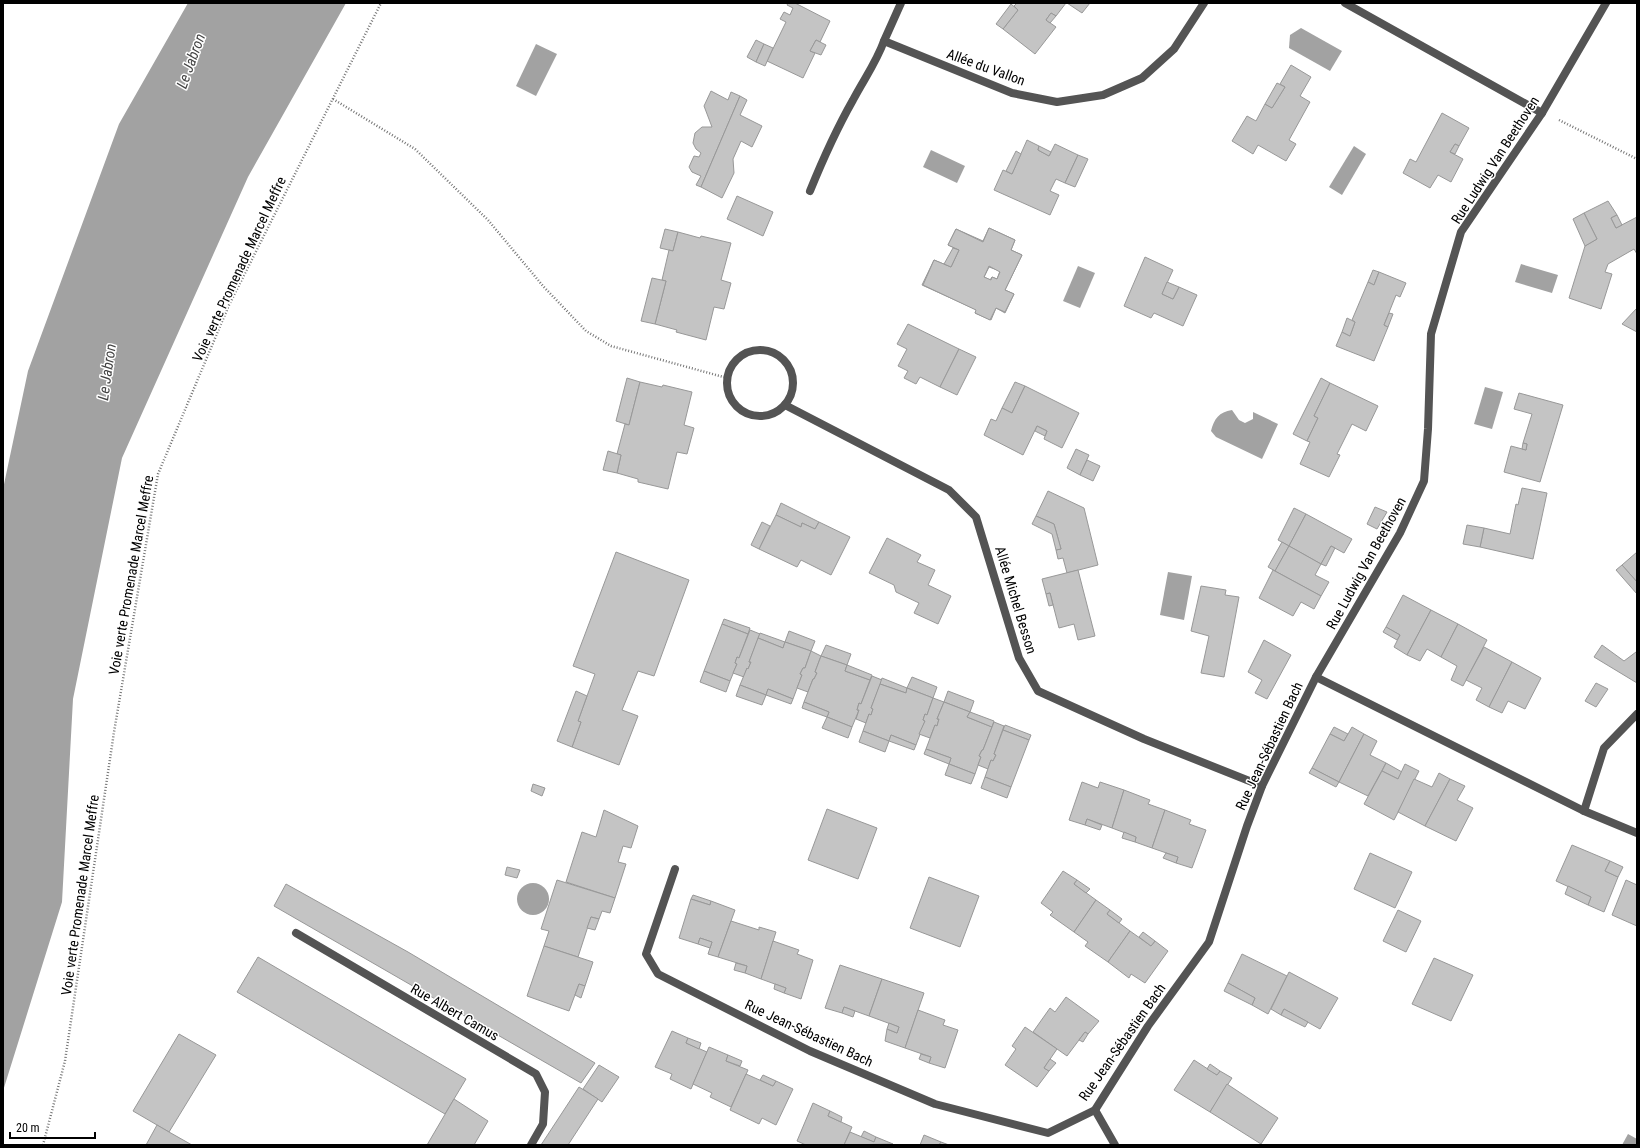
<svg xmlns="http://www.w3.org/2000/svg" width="1640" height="1148" font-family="'Roboto Condensed',sans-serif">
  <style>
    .water { fill: #a2a2a2 }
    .building { fill: #c4c4c4; stroke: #989898; fill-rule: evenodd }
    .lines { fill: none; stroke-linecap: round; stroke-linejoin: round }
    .path { stroke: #767676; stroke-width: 2.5; stroke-dasharray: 1 2; stroke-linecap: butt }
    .minor { stroke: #545454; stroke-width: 8 }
    .labels { text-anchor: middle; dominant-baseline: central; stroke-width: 3; stroke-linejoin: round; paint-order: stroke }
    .street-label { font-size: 14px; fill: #000; stroke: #fff }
    .water-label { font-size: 15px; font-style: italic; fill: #434343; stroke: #fff }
  </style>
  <rect width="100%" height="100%" fill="#fff"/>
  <g class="water">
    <path d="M188,3H346L248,177L122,458L73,699L62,902L3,1091V489L28,371L119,124Z"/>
    <path d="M1301,28L1342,51L1330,71L1289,48L1290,35Z"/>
    <path d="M536,44L557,54L536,96L516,86Z"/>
    <path d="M1354,146L1366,154L1342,195L1329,187Z"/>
    <path d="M931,150L965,166L957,183L923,167Z"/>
    <path d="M1521,264L1558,275L1552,293L1515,282Z"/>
    <path d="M1078,266L1095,273L1080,308L1063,301Z"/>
    <path d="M1485,387L1503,392L1492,429L1474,424Z"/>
    <path d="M1232,410L1239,420L1245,423L1253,419V412L1278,424L1262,459L1216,437L1211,431C1214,419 1219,412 1232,410Z"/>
    <path d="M1168,572L1192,576L1184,620L1160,615Z"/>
    <circle cx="533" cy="899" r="16"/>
    <path d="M1628,1134L1637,1139V1145H1622Z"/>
  </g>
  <g class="building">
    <path d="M788,3H795L830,21L820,42L816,40L810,51L815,53L803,78L767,61L786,22L780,19L784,12L790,15L793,8L787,5Z"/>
    <path d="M1017,3H1066L1056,16L1051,13L1046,20L1056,27L1035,54L1003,29L1018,10L1014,6Z"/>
    <path d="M1067,3H1090L1082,13Z"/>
    <path d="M1011,4L1018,10L1003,29L996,24Z"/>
    <path d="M1051,13L1056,16L1050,23L1046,20Z"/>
    <path d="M756,40L764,44L756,62L747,57Z"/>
    <path d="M816,40L826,45L821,55L810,51Z"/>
    <path d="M764,44L773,48L765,66L756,62Z"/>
    <path d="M1291,65L1311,77L1300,96L1310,102L1289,140L1296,144L1286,161L1258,145L1253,154L1232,141L1247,116L1256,121L1265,104L1272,108L1285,87L1280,84Z"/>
    <path d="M1277,83L1285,87L1272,108L1265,104Z"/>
    <path d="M711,91L728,100L731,92L740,96L701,187L696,185L701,176L692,172L689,167L694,156L699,157L701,153L696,149L693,143L695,133L702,127H712L704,106Z"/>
    <path d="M740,96L747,100L740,115L762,126L752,147L741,141L733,159L734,173L722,198L701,187Z"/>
    <path d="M1442,113L1469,128L1459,146L1455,144L1450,152L1463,159L1451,182L1438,175L1430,188L1403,173L1410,159L1416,162Z"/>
    <path d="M1027,140L1039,146L1038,150L1049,156L1055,144L1078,155L1065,183L1056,179L1050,191L1059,195L1050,215L994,190L1003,170L1012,174Z"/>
    <path d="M1455,144L1459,146L1455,154L1450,152Z"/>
    <path d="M1039,146L1051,152L1049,156L1038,150Z"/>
    <path d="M1016,151L1021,154L1012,174L1006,171Z"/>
    <path d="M1078,155L1088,159L1075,187L1065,183Z"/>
    <path d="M737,196L773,212L763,236L727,219Z"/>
    <path d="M1608,201L1617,215L1611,218L1616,228L1637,217V254L1634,249L1608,264L1605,272L1612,274L1601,309L1569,298L1585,246L1597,239L1584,213Z"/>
    <path d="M1584,213L1597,239L1585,246L1573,219Z"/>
    <path d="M1617,215L1622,225L1616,228L1611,218Z"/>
    <path d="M989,228L1015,240L1011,250L1022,255L1005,290L1014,294L1005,313L996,308L991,320L975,313L977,310L922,285L934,260L951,267L959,250L948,245L956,229L983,241ZM989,267L1000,271L997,279L992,277L990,280L984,277Z"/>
    <path d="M989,228L1015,240L1011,250L1022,255L1005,290L1014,294L1005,312L996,308L990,320L975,313L976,310L923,285L934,260L951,267L959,250L948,245L956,229L983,242ZM989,266L1000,272L997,279L992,277L991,280L984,277Z"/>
    <path d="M665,229L678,232L673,251L660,248Z"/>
    <path d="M678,232L700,238L701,236L731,243L721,280L731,283L724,309L714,307L706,340L676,332L677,330L655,324L666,281L662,280L669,250L673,251Z"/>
    <path d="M953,248L959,250L951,267L944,264Z"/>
    <path d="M1145,257L1173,270L1162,294L1173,299L1179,287L1197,295L1183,326L1154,313L1151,318L1124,306Z"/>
    <path d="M1373,270L1379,272L1374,285L1368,282Z"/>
    <path d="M1379,272L1406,283L1400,297L1396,295L1384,325L1388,327L1374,361L1336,346L1342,332L1350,336L1355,322L1352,320L1368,282L1374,285Z"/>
    <path d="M652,278L666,281L655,324L641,321Z"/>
    <path d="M1167,282L1179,287L1173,299L1162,294Z"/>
    <path d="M1637,308V332L1622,324Z"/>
    <path d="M1389,313L1393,314L1388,327L1384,325Z"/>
    <path d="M1347,318L1355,322L1350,336L1342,332Z"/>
    <path d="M908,324L959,349L940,387L920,377L916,384L904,378L908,371L898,366L907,349L897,344Z"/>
    <path d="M959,349L976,357L957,395L940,387Z"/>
    <path d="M627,378L640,382L629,425L616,421Z"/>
    <path d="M1321,378L1330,383L1314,416L1318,418L1307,441L1293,434Z"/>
    <path d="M640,382L662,387L663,385L692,392L684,425L694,428L687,454L677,452L668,489L638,482V479L617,473L621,455L617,454L625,424L629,425Z"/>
    <path d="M1015,382L1025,386L1012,413L1002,408Z"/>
    <path d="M1330,383L1378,406L1366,431L1352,424L1337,454L1340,455L1329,477L1300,464L1310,442L1307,441L1318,418L1314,416Z"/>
    <path d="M1025,386L1079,413L1062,448L1044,439L1047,431L1037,426L1023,455L984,435L991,419L996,421L1002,408L1012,413Z"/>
    <path d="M1519,393L1563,405L1540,482L1504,472L1511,446L1526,450L1527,444L1523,443L1532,414L1514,409Z"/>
    <path d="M1037,426L1047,431L1045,436L1035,431Z"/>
    <path d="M1523,443L1527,444L1526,450L1522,449Z"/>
    <path d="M1076,449L1089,455L1080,475L1067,468Z"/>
    <path d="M608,451L621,455L617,473L603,470Z"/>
    <path d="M1087,460L1100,466L1093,481L1080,475Z"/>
    <path d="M1522,488L1547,493L1533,559L1480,547L1484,528L1510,534L1516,504L1518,505Z"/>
    <path d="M1048,491L1084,508L1098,565L1067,573L1063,558L1058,559L1056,550L1061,549L1054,524L1036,516Z"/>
    <path d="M781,503L819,522L815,529L802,523L801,527L776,515Z"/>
    <path d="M1375,507L1387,512L1377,529L1367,524Z"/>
    <path d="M1294,508L1306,514L1289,546L1278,540Z"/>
    <path d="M1306,514L1352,539L1344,553L1331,546L1321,564L1289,546Z"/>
    <path d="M776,515L801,527L802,523L815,529L819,522L850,537L831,575L801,560L797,567L759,549Z"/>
    <path d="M1036,516L1054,524L1061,549L1056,550L1052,534L1032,524Z"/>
    <path d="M762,522L770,526L759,549L751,545Z"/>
    <path d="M1467,525L1484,528L1480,547L1463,544Z"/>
    <path d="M887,538L921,555L917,562L935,570L928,585L951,596L938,624L914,613L919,603L896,592L894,585L869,573Z"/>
    <path d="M1282,542L1289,546L1275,571L1268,567Z"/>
    <path d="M1289,546L1321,564L1315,575L1329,582L1321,596L1275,571Z"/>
    <path d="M1331,546L1335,548L1326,566L1321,564Z"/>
    <path d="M616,552L689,580L654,676L638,671L622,710L638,716L619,765L572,747L581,722L578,721L595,674L573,666Z"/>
    <path d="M1637,552V582L1622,565Z"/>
    <path d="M1622,565L1637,582V594L1616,570Z"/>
    <path d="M1078,570L1095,636L1078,640L1074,624L1059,628L1050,593L1046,594L1042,579Z"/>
    <path d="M1273,570L1321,596L1314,609L1301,602L1293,616L1259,598Z"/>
    <path d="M1201,586L1226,590L1225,595L1239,597L1224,677L1201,673L1209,636L1191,631Z"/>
    <path d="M1050,593L1053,605L1049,606L1046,594Z"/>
    <path d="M1403,595L1431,610L1407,655L1394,647L1400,635L1386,627Z"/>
    <path d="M1431,610L1458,624L1441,657L1427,649L1420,661L1407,655Z"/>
    <path d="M724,619L750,628L748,634L722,624Z"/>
    <path d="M722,624L748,634L739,658L737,657L735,663L737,664L730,681L704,671Z"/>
    <path d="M1458,624L1487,640L1463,686L1451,680L1457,666L1441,657Z"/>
    <path d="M1386,627L1400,635L1397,640L1383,632Z"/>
    <path d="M750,630L760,634L749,662H751L748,669L747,668L744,677L733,673L737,664L735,663L737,657L739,658Z"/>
    <path d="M789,631L815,641L811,651L785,642Z"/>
    <path d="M760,633L785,642L783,648L758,638Z"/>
    <path d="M758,638L783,648L785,642L811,651L805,668H803L800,674L802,675L793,699L768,689L766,695L740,685L747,668L748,669L751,662H749Z"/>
    <path d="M1264,640L1291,655L1267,699L1255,693L1262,680L1248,672Z"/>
    <path d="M826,645L851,654L847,665L821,656Z"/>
    <path d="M1602,645L1624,661L1636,652L1637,653V683L1594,657Z"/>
    <path d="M1484,647L1512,662L1489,707L1476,700L1482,688L1466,680Z"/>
    <path d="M811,651L821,656L815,672L817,673L814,679H813L808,692L797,688L802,675L800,674L803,668H805Z"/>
    <path d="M821,656L847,665L845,671L870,680L861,704L859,703L857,710H859L852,727L827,717L829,712L804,702L813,679H814L817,673L815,672Z"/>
    <path d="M1512,662L1541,678L1525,709L1508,701L1502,713L1489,707Z"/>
    <path d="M847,665L872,675L870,680L845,671Z"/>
    <path d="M704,671L730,681L726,692L700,682Z"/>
    <path d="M872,676L882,680L871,708L873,709L871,715L869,714L866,723L856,719L859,710H857L859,703L861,704Z"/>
    <path d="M912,677L937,687L933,698L907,688Z"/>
    <path d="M882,678L907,688L906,693L880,684Z"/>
    <path d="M1596,683L1608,689L1596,707L1585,701Z"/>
    <path d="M880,684L906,693L907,688L933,698L927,715L925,714L923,720L925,721L916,745L891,735L889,741L863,731L869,714L871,715L873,709L871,708Z"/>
    <path d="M740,685L766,695L762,705L736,696Z"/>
    <path d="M768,689L793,699L791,704L766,695Z"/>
    <path d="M576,691L587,696L578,721L581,722L572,747L557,741Z"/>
    <path d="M948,691L974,701L970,712L944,702Z"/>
    <path d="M933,698L944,702L937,719H939L937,726L935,725L930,738L919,734L925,721L923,720L925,714L927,715Z"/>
    <path d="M804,702L829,712L827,717L802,708Z"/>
    <path d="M944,702L970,712L967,717L992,727L983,750H982L979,756L981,757L975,774L949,764L951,758L926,749L935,725L937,726L939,719H937Z"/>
    <path d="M970,712L994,721L992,727L967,717Z"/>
    <path d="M827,717L852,727L848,738L822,728Z"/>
    <path d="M994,722L1004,726L994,754L996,755L993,761L991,760L988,769L978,765L981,757L979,756L982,750H983Z"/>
    <path d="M1005,725L1031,735L1029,740L1003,730Z"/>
    <path d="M1334,727L1348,734L1344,741L1330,734Z"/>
    <path d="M1352,727L1364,734L1339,782L1312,768L1330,734L1344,741Z"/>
    <path d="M1003,730L1029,740L1011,787L985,777L991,760L993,761L996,755L994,754Z"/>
    <path d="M863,731L889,741L885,752L859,742Z"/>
    <path d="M1364,734L1377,741L1370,755L1386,763L1368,796L1339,782Z"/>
    <path d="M891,735L916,745L914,750L889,741Z"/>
    <path d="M926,749L951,758L949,764L924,754Z"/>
    <path d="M1386,763L1402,772L1398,779L1382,771Z"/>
    <path d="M949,764L975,774L971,784L945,775Z"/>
    <path d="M1405,764L1419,771L1394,820L1364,804L1382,771L1398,779Z"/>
    <path d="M1312,768L1339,782L1336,787L1309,773Z"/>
    <path d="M1439,773L1450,779L1425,826L1398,812L1414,779L1432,787Z"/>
    <path d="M985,777L1011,787L1007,798L981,788Z"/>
    <path d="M1450,779L1465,786L1457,800L1473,808L1456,841L1425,826Z"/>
    <path d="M1082,782L1098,788L1100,782L1124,790L1112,828L1087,819L1085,825L1069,820Z"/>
    <path d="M533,784L545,788L542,796L531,791Z"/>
    <path d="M1124,790L1150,800L1148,804L1165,810L1152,848L1135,842L1136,837L1112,828Z"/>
    <path d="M827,809L877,828L858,879L808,860Z"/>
    <path d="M604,810L638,826L631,848L623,846L618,862L626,864L615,898L566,882L582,832L596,837Z"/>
    <path d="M1165,810L1191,820L1189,824L1206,830L1192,868L1176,863L1178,857L1152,848Z"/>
    <path d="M1087,819L1102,825L1100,830L1085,825Z"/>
    <path d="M1124,832L1136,837L1135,842L1122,838Z"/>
    <path d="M1572,845L1610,861L1605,871L1618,877L1604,912L1588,905L1591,897L1556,881Z"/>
    <path d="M1166,853L1178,857L1176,863L1163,858Z"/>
    <path d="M1370,853L1412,872L1395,908L1354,889Z"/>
    <path d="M1610,861L1623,867L1618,877L1605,871Z"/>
    <path d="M507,867L520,870L517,878L505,875Z"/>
    <path d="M1063,871L1077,880L1074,884L1096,900L1074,932L1050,915L1053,912L1041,903Z"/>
    <path d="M929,877L979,896L960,947L910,928Z"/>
    <path d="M557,880L615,898L610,913L602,911L599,919L591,917L578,957L544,946L549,931L541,929Z"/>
    <path d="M1077,880L1090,889L1086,893L1074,884Z"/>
    <path d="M1626,880L1637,885V926L1612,915Z"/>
    <path d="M286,884L408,952L595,1063L581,1083L274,906Z"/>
    <path d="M1568,886L1591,897L1588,905L1565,894Z"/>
    <path d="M693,895L711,901L710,905L691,899Z"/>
    <path d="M691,899L710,905L711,901L735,910L718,957L708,954L712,942L700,938L698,944L679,938Z"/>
    <path d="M1096,900L1110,910L1107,914L1130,931L1108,962L1085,946L1088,942L1074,932Z"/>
    <path d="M1110,910L1122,919L1119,923L1107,914Z"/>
    <path d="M1398,910L1421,921L1406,952L1383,941Z"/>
    <path d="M591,917L599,919L595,930L587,928Z"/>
    <path d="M731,921L759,930V927L776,932L761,979L745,973L747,966L718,957Z"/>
    <path d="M1130,931L1151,946L1155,941L1168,951L1145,983L1131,974L1129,978L1108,962Z"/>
    <path d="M1143,932L1155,941L1151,946L1139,937Z"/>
    <path d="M700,938L712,942L710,948L698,944Z"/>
    <path d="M773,941L799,950L797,954L813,960L801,999L784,993L786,988L761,979Z"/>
    <path d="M544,946L593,962L585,986L579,984L569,1011L527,996Z"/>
    <path d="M1242,954L1287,976L1268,1014L1252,1005L1255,998L1228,983Z"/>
    <path d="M258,957L466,1079L445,1114L237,992Z"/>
    <path d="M1434,958L1473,975L1451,1021L1412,1004Z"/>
    <path d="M736,963L747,966L745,973L734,970Z"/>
    <path d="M840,965L882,979L869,1016L844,1007L842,1013L825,1008Z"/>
    <path d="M1289,972L1338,998L1320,1029L1284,1009L1281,1015L1271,1009Z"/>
    <path d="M882,979L924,993L905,1048L885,1041L887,1029L897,1033L899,1027L869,1016Z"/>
    <path d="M1228,983L1255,998L1252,1005L1224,991Z"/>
    <path d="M579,984L585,986L581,998L575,995Z"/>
    <path d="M775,984L786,988L784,993L774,989Z"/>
    <path d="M1066,997L1099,1021L1088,1034L1085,1032L1067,1056L1033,1032L1050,1008L1055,1012Z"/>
    <path d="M844,1007L855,1011L853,1017L842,1013Z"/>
    <path d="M1284,1009L1308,1022L1305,1027L1281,1015Z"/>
    <path d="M918,1010L945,1020L943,1025L958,1030L945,1068L929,1063L931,1057L905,1048Z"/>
    <path d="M889,1023L899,1027L897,1033L887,1029Z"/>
    <path d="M1025,1027L1057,1049L1044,1068L1049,1071L1037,1087L1005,1065L1016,1049L1012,1046Z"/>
    <path d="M672,1031L688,1038L686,1043L707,1052L691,1089L670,1079L672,1074L655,1067Z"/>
    <path d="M1085,1032L1088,1034L1083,1042L1079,1040Z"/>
    <path d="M179,1034L216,1055L169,1132L133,1111Z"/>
    <path d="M688,1038L701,1043L699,1049L686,1043Z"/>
    <path d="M709,1047L728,1055L726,1061L748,1070L731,1107L710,1097L712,1093L693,1084Z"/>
    <path d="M921,1054L931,1057L929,1063L919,1059Z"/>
    <path d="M728,1055L742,1061L740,1066L726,1061Z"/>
    <path d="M1050,1059L1056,1063L1049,1071L1044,1068Z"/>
    <path d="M1194,1060L1217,1075L1220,1071L1232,1078L1210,1112L1174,1090Z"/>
    <path d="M1210,1064L1220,1071L1217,1075L1207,1069Z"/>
    <path d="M599,1065L619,1077L602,1102L583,1089Z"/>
    <path d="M746,1074L773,1086L776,1081L793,1089L776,1125L762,1118L759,1124L730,1110Z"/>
    <path d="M763,1075L776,1081L773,1086L760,1080Z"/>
    <path d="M1227,1084L1278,1118L1261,1144L1210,1112Z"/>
    <path d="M579,1087L598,1099L568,1145H541Z"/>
    <path d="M454,1099L488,1121L474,1145H427Z"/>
    <path d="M813,1103L830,1111L828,1116L852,1127L844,1145H806L797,1141Z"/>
    <path d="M830,1111L842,1117L841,1122L828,1116Z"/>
    <path d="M157,1125L169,1132L192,1145H146Z"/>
    <path d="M864,1131L876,1137L874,1142L861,1137Z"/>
    <path d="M850,1132L874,1142L876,1137L893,1144L844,1145Z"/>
    <path d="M924,1135L941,1142L939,1145H920Z"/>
    <path d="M941,1142L949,1145H939Z"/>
  </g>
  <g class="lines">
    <g class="path">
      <path d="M333,99L415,149L488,220L543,286L586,331L611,346L727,378"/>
      <path d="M1559,120L1637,159"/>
      <path d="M43,1145L65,1061L114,732L158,474L229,305L381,3"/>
    </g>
    <g class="minor">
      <path d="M901,3L884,41L1012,93L1057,102L1103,95L1142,78L1174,49L1204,3"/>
      <path d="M1345,3L1542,113"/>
      <path d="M810,191C823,159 836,130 853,100C864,79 876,63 884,41"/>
      <circle cx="760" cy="383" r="33"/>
      <path d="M785,405L949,490L976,517L1019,658L1038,691L1144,739L1262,786"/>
      <path d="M1316,677L1584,811L1637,833"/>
      <path d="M1584,811L1604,748L1637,714"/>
      <path d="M675,869L646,954L658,974L810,1051L935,1104L1048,1133L1095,1110L1148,1026L1209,942L1247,826L1262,786L1316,677L1400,533L1424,481L1428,429L1431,334L1461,232L1542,113L1606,3"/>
      <path d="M296,933L536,1074L545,1092L543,1124L531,1145"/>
      <path d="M1095,1110L1115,1145"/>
    </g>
  </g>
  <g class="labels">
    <g class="street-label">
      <text transform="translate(986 67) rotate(20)">Allée du Vallon</text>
      <text transform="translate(1495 160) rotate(-57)">Rue Ludwig Van Beethoven</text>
      <text transform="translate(239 269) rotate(-65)">Voie verte Promenade Marcel Meffre</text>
      <text transform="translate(1366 563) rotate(-61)">Rue Ludwig Van Beethoven</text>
      <text transform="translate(131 575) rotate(-80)">Voie verte Promenade Marcel Meffre</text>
      <text transform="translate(1016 600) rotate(73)">Allée Michel Besson</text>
      <text transform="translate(1269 746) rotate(-65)">Rue Jean-Sébastien Bach</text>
      <text transform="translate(80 895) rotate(-82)">Voie verte Promenade Marcel Meffre</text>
      <text transform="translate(455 1012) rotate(30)">Rue Albert Camus</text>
      <text transform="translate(809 1033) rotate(25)">Rue Jean-Sébastien Bach</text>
      <text transform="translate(1122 1042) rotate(-55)">Rue Jean-Sébastien Bach</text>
    </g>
    <g class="water-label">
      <text transform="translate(191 61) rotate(-70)">Le Jabron</text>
      <text transform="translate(107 372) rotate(-82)">Le Jabron</text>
    </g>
  </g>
  <rect width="1640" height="1148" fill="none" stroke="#000000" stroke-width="8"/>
  <path d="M10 1132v6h85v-6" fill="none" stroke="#000000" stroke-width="2"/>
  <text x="16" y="1132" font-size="12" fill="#000000" stroke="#ffffff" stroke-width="3" paint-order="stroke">20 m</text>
</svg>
